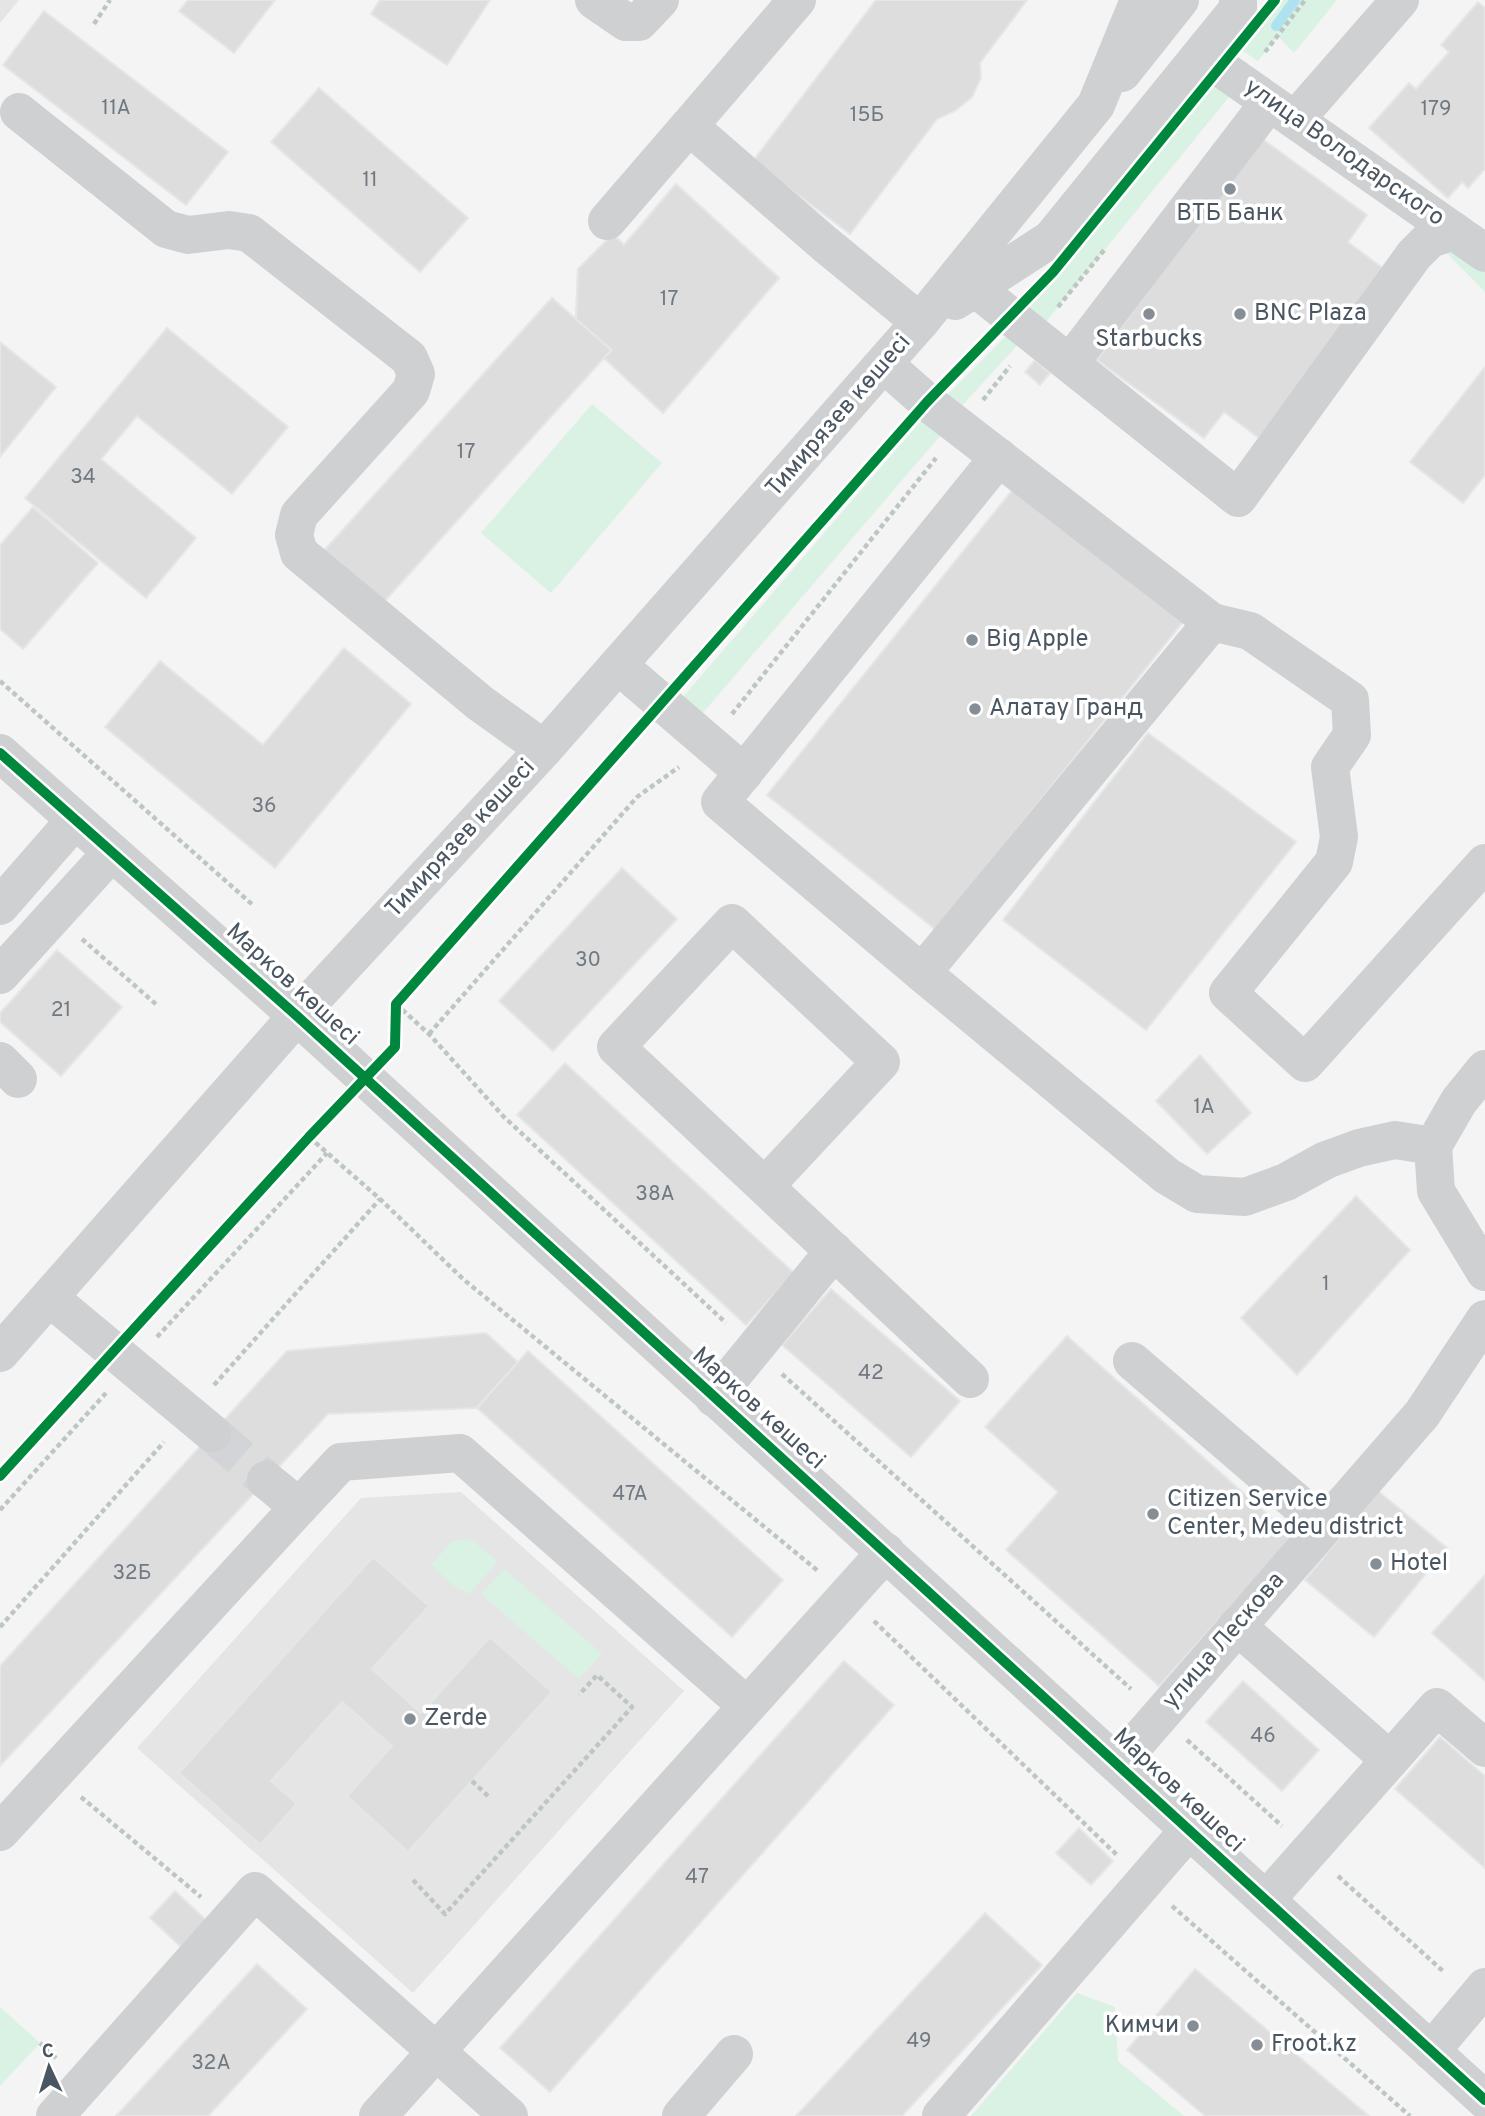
<svg xmlns="http://www.w3.org/2000/svg" width="1485" height="2116" font-family="Overpass,sans-serif">
  <style>
    .education { fill: #e6e5e6 }
    .green { fill: #d9f2e3 }
    .lines { fill: none; stroke-linecap: round; stroke-linejoin: round }
    .stream { stroke: #aee2f0; stroke-width: 10 }
    .building { fill: #ddddde; stroke: #e5e6e7; stroke-width: 2 }
    .minor-tunnel { stroke: #d2d4d7; stroke-width: 38; stroke-dasharray: 38 19; stroke-linecap: butt }
    .path { stroke: #bcc7c4; stroke-width: 4.5; stroke-dasharray: 5 3.5; stroke-linecap: butt }
    .minor { stroke: #ced0d2; stroke-width: 38 }
    .cycleway-casing { stroke: #fff; stroke-width: 15 }
    .cycleway { stroke: #00873e; stroke-width: 10 }
    .poi-dot { fill: #868d94; stroke: #fff; stroke-width: 2.5 }
    .labels { text-anchor: middle; dominant-baseline: central; stroke-width: 7; stroke-linejoin: round; paint-order: stroke }
    .number-label { font-size: 21px; fill: #707881 }
    .street-label { font-size: 24px; fill: #4a5661; stroke: #fff }
    .poi-label { font-size: 24px; fill: #4a5661; stroke: #fff; text-anchor: start }
  </style>
  <rect width="100%" height="100%" fill="#f4f4f4"/>
  <g class="education">
    <path d="M0,0H19L0,23Z"/>
    <path d="M461,1492L684,1691L413,1993L137,1748L361,1498Z"/>
  </g>
  <g class="green">
    <path d="M1275,0H1337L1294,53L1278,36L1258,61L1238,48Z"/>
    <path d="M1213,77L1233,92L1045,323L1021,305L1069,253Z"/>
    <path d="M1437,243L1485,259V292Z"/>
    <path d="M1012,330L1022,340L959,409L946,396Z"/>
    <path d="M592,404L662,463L551,593L481,533Z"/>
    <path d="M926,415L945,430L702,714L682,698Z"/>
    <path d="M471,1539L498,1562L469,1594L454,1586L431,1565L452,1541Z"/>
    <path d="M504,1569L602,1654L579,1679L481,1594Z"/>
    <path d="M1077,1993L1115,2007L1118,2061L1184,2116H971Z"/>
    <path d="M0,2007L40,2043L0,2086Z"/>
  </g>
  <g class="lines">
    <path class="stream" d="M1276,26L1295,0"/>
  </g>
  <g class="building">
    <path d="M188,0H275L234,53L179,11Z"/>
    <path d="M380,0H490L447,65L371,14Z"/>
    <path d="M876,0H1027L980,63L981,78L972,97L955,111L937,119L850,234L753,161Z"/>
    <path d="M1478,2L1485,8V169L1468,188L1462,182L1448,198L1369,128L1409,83L1416,89L1449,52L1441,45Z"/>
    <path d="M44,11L228,152L186,205L3,65Z"/>
    <path d="M319,88L468,218L420,272L271,142Z"/>
    <path d="M1261,138L1367,215L1348,242L1384,269L1259,438L1224,412L1204,438L1097,360Z"/>
    <path d="M676,184L779,278L663,413L604,358L612,350L576,319L578,269L613,234L624,245Z"/>
    <path d="M676,184L779,278L663,413L604,358L612,350L576,319L578,269L613,234L624,245Z"/>
    <path d="M552,298L611,350L381,605L322,553Z"/>
    <path d="M552,298L611,350L381,605L322,553Z"/>
    <path d="M167,328L288,427L232,494L137,416L101,459L196,538L146,598L25,498Z"/>
    <path d="M0,342L56,387L0,457Z"/>
    <path d="M1035,360L1050,373L1040,385L1025,372Z"/>
    <path d="M1485,367V475L1463,503L1410,462Z"/>
    <path d="M1014,488L1183,622L936,930L767,795Z"/>
    <path d="M33,507L98,563L23,649L0,629V545Z"/>
    <path d="M344,648L411,704L275,868L105,727L160,661L263,745Z"/>
    <path d="M1148,733L1296,842L1146,1030L1003,920Z"/>
    <path d="M622,868L677,919L553,1051L499,1001Z"/>
    <path d="M57,950L122,1007L61,1076L0,1022V1013Z"/>
    <path d="M1200,1055L1251,1113L1207,1154L1156,1101Z"/>
    <path d="M565,1063L794,1273L746,1325L517,1115Z"/>
    <path d="M1356,1196L1410,1250L1297,1375L1241,1318Z"/>
    <path d="M831,1289L960,1401L911,1457L782,1345Z"/>
    <path d="M486,1333L518,1362L477,1408L328,1414L0,1766V1666L287,1351Z"/>
    <path d="M1067,1336L1293,1537L1159,1686L1006,1550L1058,1492L985,1427Z"/>
    <path d="M528,1351L783,1580L732,1637L477,1408Z"/>
    <path d="M1378,1491L1447,1548L1374,1637L1305,1580Z"/>
    <path d="M373,1557L429,1606L372,1669L421,1713L490,1637L552,1692L408,1852L347,1796L392,1746L342,1702L271,1781L297,1804L260,1845L179,1773Z"/>
    <path d="M1485,1575V1681L1432,1633Z"/>
    <path d="M844,1661L894,1705L550,2092L500,2048Z"/>
    <path d="M1243,1681L1319,1750L1282,1791L1206,1722Z"/>
    <path d="M1440,1737L1485,1776V1868L1395,1789Z"/>
    <path d="M1079,1828L1113,1861L1091,1885L1056,1853Z"/>
    <path d="M175,1891L207,1921L182,1948L150,1918Z"/>
    <path d="M985,1913L1042,1965L902,2116H796Z"/>
    <path d="M257,1964L307,2009L208,2116H116Z"/>
    <path d="M1195,1969L1369,2116H1205L1127,2050Z"/>
  </g>
  <g class="lines">
    <path class="minor-tunnel" d="M212,1433L266,1480"/>
    <g class="path">
      <path d="M94,24L110,0"/>
      <path d="M1265,52L1305,0"/>
      <path d="M1058,307L1105,249"/>
      <path d="M983,400L1010,366"/>
      <path d="M0,681L254,906"/>
      <path d="M732,714L936,458"/>
      <path d="M82,939L158,1006"/>
      <path d="M396,1004L429,1034L504,1117L726,1323"/>
      <path d="M429,1034L637,797L679,767"/>
      <path d="M309,1137L380,1199L463,1279L818,1571"/>
      <path d="M157,1337L327,1153"/>
      <path d="M782,1374L1131,1689"/>
      <path d="M214,1385L380,1199"/>
      <path d="M0,1510L106,1393"/>
      <path d="M874,1621L1117,1855"/>
      <path d="M0,1627L164,1442"/>
      <path d="M1187,1740L1282,1826"/>
      <path d="M472,1781L488,1796"/>
      <path d="M81,1797L201,1897"/>
      <path d="M1338,1876L1445,1973"/>
      <path d="M413,1880L445,1914L632,1707L597,1675L579,1695"/>
      <path d="M1172,1906L1410,2116"/>
      <path d="M40,2043L57,2059"/>
    </g>
    <g class="minor">
      <path d="M594,0L626,22H639L660,0"/>
      <path d="M797,0L689,126L825,244L920,322"/>
      <path d="M1202,55L1485,253"/>
      <path d="M1122,73L1180,0"/>
      <path d="M19,112L166,229L188,235L229,230L249,233L409,358L416,374L411,391L299,515L294,535L299,553L480,703L544,749"/>
      <path d="M1295,120L1400,0"/>
      <path d="M607,221L689,126"/>
      <path d="M975,288L1238,498L1414,255L1430,239L1454,231"/>
      <path d="M955,301L1051,239L1238,9V0"/>
      <path d="M1070,363L1258,117"/>
      <path d="M884,364L927,402L1212,622L922,973L1167,1176L1197,1194L1245,1197L1286,1182L1326,1160L1359,1148L1395,1140L1433,1146"/>
      <path d="M1212,622L1250,631L1350,700L1352,735L1330,767L1339,837L1334,862L1228,993L1305,1063L1485,863"/>
      <path d="M618,665L744,773"/>
      <path d="M0,753L297,1016L1485,2100"/>
      <path d="M0,906L75,820"/>
      <path d="M922,973L720,802L999,457"/>
      <path d="M0,975L112,852"/>
      <path d="M0,1061L18,1079"/>
      <path d="M1485,1069L1459,1101L1433,1146L1436,1191L1485,1272"/>
      <path d="M765,1186L881,1062L732,923L616,1047L970,1379"/>
      <path d="M50,1298L212,1433"/>
      <path d="M0,1353L297,1016L544,749L920,322L1096,105L1139,0"/>
      <path d="M1132,1361L1324,1526"/>
      <path d="M714,1398L834,1251"/>
      <path d="M299,1507L341,1462L460,1453L747,1706"/>
      <path d="M1237,1626L1390,1760"/>
      <path d="M1118,1764L1422,1414L1485,1319"/>
      <path d="M0,1832L299,1507L266,1480"/>
      <path d="M1266,1900L1437,1707L1485,1748"/>
      <path d="M1431,2051L1485,1987"/>
      <path d="M55,2116L255,1891L509,2116"/>
      <path d="M378,2116L886,1552"/>
      <path d="M681,2116L734,2054"/>
      <path d="M941,2116L1189,1830"/>
    </g>
    <g class="cycleway-casing">
      <g id="cycleway">
        <path d="M0,753L297,1016L1485,2100"/>
        <path d="M0,1476L309,1137L395,1047L396,1004L927,402L1053,272L1275,0"/>
      </g>
    </g>
    <use href="#cycleway" class="cycleway"/>
  </g>
  <g class="poi-dot">
    <circle cx="1230" cy="189" r="7"/>
    <circle cx="1149" cy="314" r="7"/>
    <circle cx="1240" cy="314" r="7"/>
    <circle cx="972" cy="640" r="7"/>
    <circle cx="975" cy="709" r="7"/>
    <circle cx="1153" cy="1514" r="7"/>
    <circle cx="1376" cy="1564" r="7"/>
    <circle cx="410" cy="1719" r="7"/>
    <circle cx="1193" cy="2026" r="7"/>
    <circle cx="1257" cy="2045" r="7"/>
  </g>
  <g class="labels">
    <g class="number-label">
      <text x="116" y="108">11А</text>
      <text x="1436" y="109">179</text>
      <text x="867" y="115">15Б</text>
      <text x="370" y="180">11</text>
      <text x="669" y="299">17</text>
      <text x="466" y="452">17</text>
      <text x="83" y="477">34</text>
      <text x="264" y="806">36</text>
      <text x="588" y="960">30</text>
      <text x="61" y="1010">21</text>
      <text x="1204" y="1107">1А</text>
      <text x="655" y="1194">38А</text>
      <text x="1326" y="1284">1</text>
      <text x="871" y="1373">42</text>
      <text x="630" y="1494">47А</text>
      <text x="132" y="1573">32Б</text>
      <text x="1263" y="1736">46</text>
      <text x="697" y="1877">47</text>
      <text x="919" y="2041">49</text>
      <text x="211" y="2063">32А</text>
    </g>
    <g class="street-label">
      <text transform="translate(1344 153) rotate(35)">улица Володарского</text>
      <text transform="translate(839 416) rotate(-49)">Тимирязев көшесі</text>
      <text transform="translate(461 839) rotate(-47)">Тимирязев көшесі</text>
      <text transform="translate(292 985) rotate(42)">Марков көшесі</text>
      <text transform="translate(758 1409) rotate(42)">Марков көшесі</text>
      <text transform="translate(1224 1641) rotate(-49)">улица Лескова</text>
      <text transform="translate(1178 1791) rotate(43)">Марков көшесі</text>
    </g>
    <g class="poi-label">
      <text x="1230" y="214" text-anchor="middle">ВТБ Банк</text>
      <text x="1254" y="314">BNC Plaza</text>
      <text x="1149" y="340" text-anchor="middle">Starbucks</text>
      <text x="986" y="640">Big Apple</text>
      <text x="989" y="709">Алатау Гранд</text>
      <text x="1167" y="1500">Citizen Service<tspan x="1167" dy="28">Center, Medeu district</tspan></text>
      <text x="1390" y="1564">Hotel</text>
      <text x="424" y="1719">Zerde</text>
      <text x="1179" y="2026" text-anchor="end">Кимчи</text>
      <text x="1271" y="2045">Froot.kz</text>
    </g>
  </g>
  <g transform="translate(49 2067) rotate(356)" stroke="#ffffff" stroke-width="5" paint-order="stroke">
  <path d="M0-5L12 26L0 18L-12 26Z" fill="#4a5661"/>
  <text y="-10" font-size="19" font-weight="bold" text-anchor="middle" fill="#4a5661">С</text>
  </g>
</svg>
